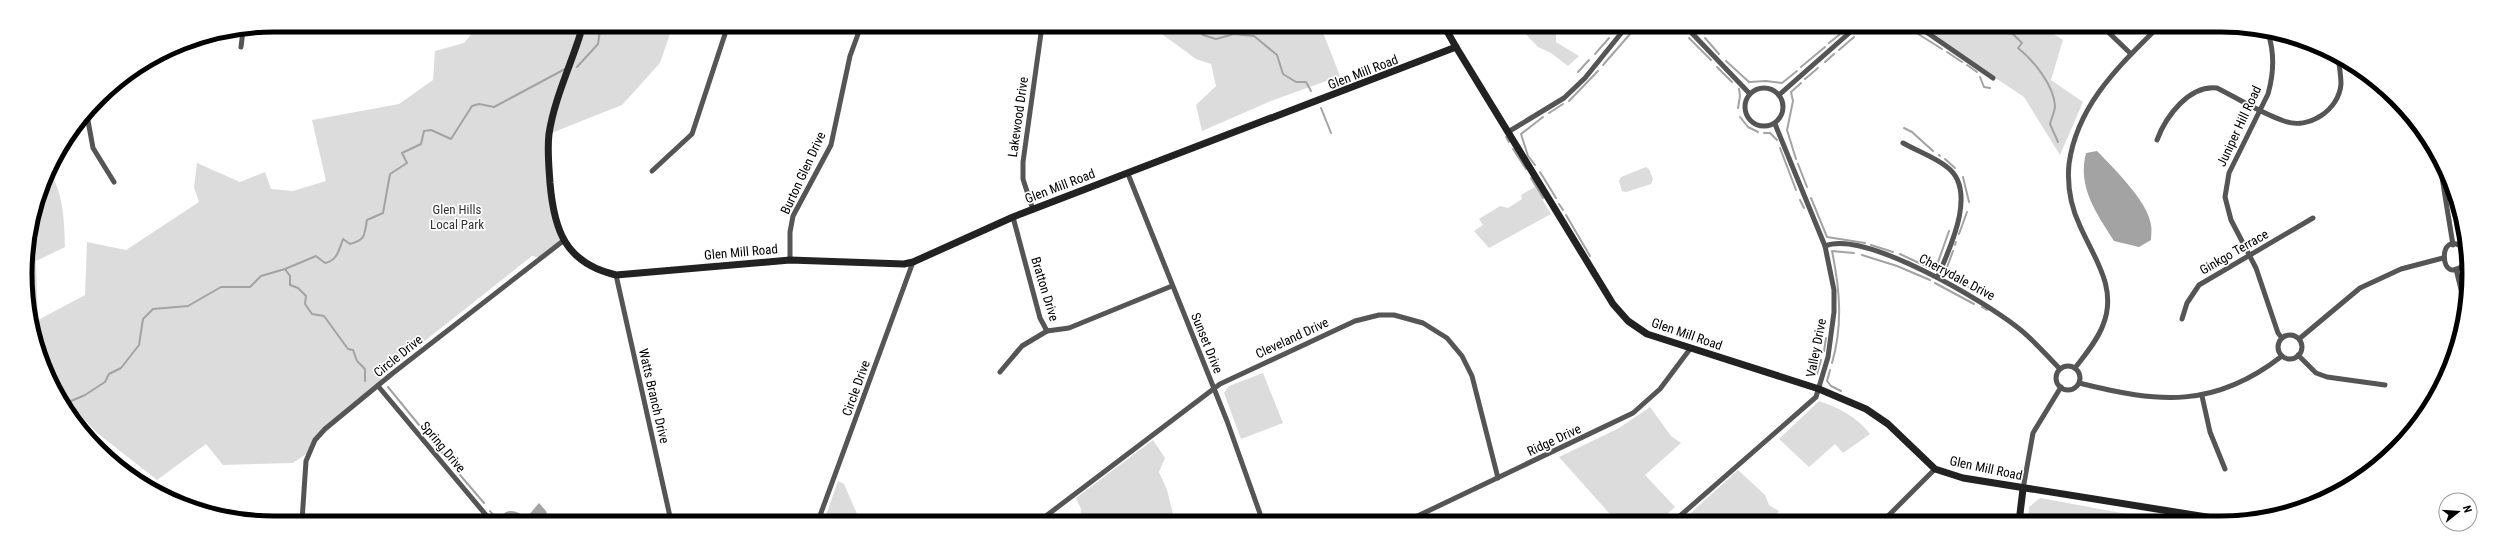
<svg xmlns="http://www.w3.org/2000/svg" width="2494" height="548" font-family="'Roboto Condensed',sans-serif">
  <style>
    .green { fill: #dcdcdc }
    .water { fill: #a3a3a3 }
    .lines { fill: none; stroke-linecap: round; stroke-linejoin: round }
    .stream { stroke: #a3a3a3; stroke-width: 2 }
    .street { stroke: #555; stroke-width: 5 }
    .secondary { stroke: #222; stroke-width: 7 }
    .labels { text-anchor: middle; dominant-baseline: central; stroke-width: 3.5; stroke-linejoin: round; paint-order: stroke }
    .street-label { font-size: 13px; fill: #000; stroke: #fff }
    .park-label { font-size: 13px; fill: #333; stroke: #fff }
    .rim { fill: none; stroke: #000; stroke-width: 5 }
  </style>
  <rect width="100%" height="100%" fill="#fff"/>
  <g class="green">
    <path d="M469,25H574V34L579,35L580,25H673L660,63L622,105L549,134L552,208L563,241L541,258L532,256L379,377L383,382L325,429L309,452L293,463L223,465L206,444L157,480L96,432L73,407L68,405L38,354L26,258L44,179L49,171C64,195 64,219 65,247L36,261L38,320L85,295L87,242L126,250L199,202L194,187L197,163L240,182L265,172L271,189L293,191L326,181L312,120L399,104L433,80L435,51L464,43L470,36Z"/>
    <path d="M1157,26H1314L1324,35L1340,76L1271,101L1202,131L1196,105L1216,86L1211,64L1196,59L1159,32Z"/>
    <path d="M1518,26H1556V42L1579,56L1568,66L1551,53L1538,47Z"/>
    <path d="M1919,27H2043L2063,40L2051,80L2083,102L2060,155L2024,97Z"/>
    <path d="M1646,167L1649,169L1653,179L1651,184L1626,192L1622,191L1619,181L1621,177Z"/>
    <path d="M1535,187L1551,214L1489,248L1474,231L1483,225L1479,219L1500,206L1508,208L1522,199L1521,195Z"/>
    <path d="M1263,373L1283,423L1241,439L1224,393L1229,386Z"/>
    <path d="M1819,401C1839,408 1856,416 1870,434L1843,453L1835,444L1809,467L1779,439Z"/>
    <path d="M1650,407L1671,436L1681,443L1645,475L1675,507L1658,522H1617L1559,457L1619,428Z"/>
    <path d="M1153,440L1165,458L1159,472L1167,490L1174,518L1171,522H1080L1081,509L1076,498Z"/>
    <path d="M1738,470L1765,495L1769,505L1779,511L1772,522H1681Z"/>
    <path d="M838,481L844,484L860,521H824Z"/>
    <path d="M2040,498L2171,522H2028L2029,507Z"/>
  </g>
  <g class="water">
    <path d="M2097,151C2113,168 2148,201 2151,225C2152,230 2151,235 2151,240L2139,247L2114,241C2097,214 2077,187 2086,153Z"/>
    <path d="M539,503L546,511L549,521H504L502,515C511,507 518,513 527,517Z"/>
  </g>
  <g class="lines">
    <g class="stream">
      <path d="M1193,26L1203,35L1216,39L1234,34L1254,36L1277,55L1283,74L1296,82H1306L1311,91"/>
      <path d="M1680,26L1683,30"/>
      <path d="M1695,27L1698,30"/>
      <path d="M1908,27L1910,28"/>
      <path d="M1992,27L2005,28L2003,32L2013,34L2022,43L2018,48C2033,60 2054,85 2055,106C2055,111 2051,119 2050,124L2058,142"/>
      <path d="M1860,32L1864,27"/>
      <path d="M1915,32L1942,49"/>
      <path d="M1613,33L1619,26"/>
      <path d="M1689,38L1711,60"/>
      <path d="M1705,38L1719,54"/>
      <path d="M1829,43L1849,27"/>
      <path d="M1839,50L1854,37"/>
      <path d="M1947,52L1962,62"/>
      <path d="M1595,54L1609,38"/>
      <path d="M1726,61L1749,82L1766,81L1782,83L1797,71"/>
      <path d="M1825,62L1834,54"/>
      <path d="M1603,65L1637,26"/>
      <path d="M1967,65L1977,72"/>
      <path d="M577,67L598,44L600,30L608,26L617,27L618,25"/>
      <path d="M1717,67L1732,82"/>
      <path d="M1801,67L1825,47"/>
      <path d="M1578,72L1589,60"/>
      <path d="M1980,77L1984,87L1990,88"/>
      <path d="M1805,79L1818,68"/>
      <path d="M1569,101L1598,71"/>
      <path d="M1321,108L1331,133"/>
      <path d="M1738,108L1740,96L1739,89"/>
      <path d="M1549,113L1563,104"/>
      <path d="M1740,117L1748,127L1758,132"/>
      <path d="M1904,128L1912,132L1933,151"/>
      <path d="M1764,133H1770L1777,140"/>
      <path d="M1506,137L1509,142"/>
      <path d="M1780,148L1796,190"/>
      <path d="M1513,149L1526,169"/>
      <path d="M1939,155L1940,156"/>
      <path d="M1796,159L1787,130L1793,101L1791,92L1801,83"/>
      <path d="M1945,159L1955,168"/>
      <path d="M1798,164L1807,187"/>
      <path d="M1535,165L1528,156L1521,134L1543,117"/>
      <path d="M1540,172L1556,198"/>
      <path d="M1963,177L1969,202"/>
      <path d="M1531,178L1543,198"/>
      <path d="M1811,198L1827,237L1865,243"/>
      <path d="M1800,200L1804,208"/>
      <path d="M1559,204L1563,210"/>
      <path d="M1566,215L1590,256"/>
      <path d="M1959,234L1967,212"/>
      <path d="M1871,245L1893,252"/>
      <path d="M1955,245L1956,242"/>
      <path d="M1953,251L1946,270L1947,275L1968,287"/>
      <path d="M1900,254L1934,270"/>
      <path d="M1862,255L1897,266L1930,280"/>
      <path d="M1931,268L1937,265L1949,231"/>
      <path d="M285,269L290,276V285L298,288L306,296L305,304L312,314L324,316L348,349L353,350L357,361L365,369V381"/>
      <path d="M1935,283L1974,304"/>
      <path d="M1974,290L1986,296"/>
      <path d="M1982,307L1987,310"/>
      <path d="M1824,351L1826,338"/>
      <path d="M1832,363C1843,325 1840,290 1832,251L1854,253"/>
      <path d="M1830,370L1827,381L1831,386L1841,391"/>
      <path d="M1817,374L1821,360"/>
      <path d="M388,387L419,425"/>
      <path d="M64,400L71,401L85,395L105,382L109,374L121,368L139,345L143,319L153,309L188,306L221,287H250L261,276L285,269L316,256L325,263C337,261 339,250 343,239L350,244C366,240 364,235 367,220L383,213L390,174L407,163L402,153L421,144L424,131L431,130L451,139L472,106L479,104L494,107L565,69"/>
      <path d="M425,432L454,467"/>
      <path d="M460,475L484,503"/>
      <path d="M490,511L498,521"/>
    </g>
    <g class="street">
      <path d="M1686,27L1750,94"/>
      <path d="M1919,27L1993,78"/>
      <path d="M2103,27L2131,54"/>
      <path d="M2268,33C2275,54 2274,73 2268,94L2229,173L2225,197L2231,220L2256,268L2278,333L2282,338"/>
      <path d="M241,47L243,31"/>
      <circle cx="1764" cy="107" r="19"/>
      <path d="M1779,95L1856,27"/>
      <path d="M87,115L93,148L114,182"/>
      <path d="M1508,132L1564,98L1585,78L1627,26"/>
      <path d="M2157,140C2166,116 2189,85 2217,88C2239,99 2261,113 2284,121C2309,130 2339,110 2341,84C2341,75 2339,65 2338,56"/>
      <path d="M1903,143C1917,151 1935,157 1947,167C1978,190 1950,248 1938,276"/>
      <path d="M652,171L692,134L728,25"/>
      <path d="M2441,171L2453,245"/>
      <path d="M1128,174L1227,421L1263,522"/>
      <path d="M1033,210L1023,179V162L1042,26"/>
      <path d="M1013,217L1040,318L1047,331L1069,328L1172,286"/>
      <path d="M1825,246C1865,230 1984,301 2017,327C2033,339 2046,355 2060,369"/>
      <path d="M2463,248C2437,227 2439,289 2464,264"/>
      <path d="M790,260V232L793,216L831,145L850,56L861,26"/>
      <path d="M2456,269L2466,310"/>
      <path d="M616,275L671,521"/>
      <path d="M2182,319L2187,303L2199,285L2313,218"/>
      <circle cx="2290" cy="347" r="12"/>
      <path d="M2299,339L2360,288L2401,269L2443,258"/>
      <path d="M2298,355L2316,373L2327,377L2385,385"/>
      <circle cx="2068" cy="378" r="12"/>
      <path d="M2075,368C2085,355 2097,341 2103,325C2118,288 2094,258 2080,226C2071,207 2067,185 2069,164C2077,105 2119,66 2158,27"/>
      <path d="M1000,372L1022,346L1047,331"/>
      <path d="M2079,383C2159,403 2214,409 2282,356"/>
      <path d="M378,386L491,521"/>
      <path d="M2202,396L2210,432L2225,469"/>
      <path d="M2023,489L2033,433L2061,387"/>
      <path d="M302,521L306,461L315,440L325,429L393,373L563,241"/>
      <path d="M663,521L671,520"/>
      <path d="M818,521L913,262"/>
      <path d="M1038,522L1220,384L1355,321L1379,315H1394L1423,323L1447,338L1462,356L1472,376L1498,478"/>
      <path d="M1405,522L1633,413L1660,389L1690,349"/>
      <path d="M1673,522L1816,397L1828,357L1834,312V290L1825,246L1775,124"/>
      <path d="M1882,522L1935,469"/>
    </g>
    <g class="secondary">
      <path d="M580,25V35C570,67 554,100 549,134C547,150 549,167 550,183C554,230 565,263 616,275L790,260L904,264L913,262L1013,217L1456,47L1613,304L1628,321L1647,334L1819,389L1866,409L1888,424L1935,469L1963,478L2238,522"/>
      <path d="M1444,26L1456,47"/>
      <path d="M2019,522L2023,489"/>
    </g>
  </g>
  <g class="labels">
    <g class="street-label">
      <text transform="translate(1363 72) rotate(-21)">Glen Mill Road</text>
      <text transform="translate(1018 117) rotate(-82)">Lakewood Drive</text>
      <text transform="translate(2239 126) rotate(-65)">Juniper Hill Road</text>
      <text transform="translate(803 173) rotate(-65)">Burton Glen Drive</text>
      <text transform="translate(1060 186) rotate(-21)">Glen Mill Road</text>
      <text transform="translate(741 252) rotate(-5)">Glen Mill Road</text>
      <text transform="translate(2234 252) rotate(-30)">Ginkgo Terrace</text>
      <text transform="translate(1957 277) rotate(28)">Cherrydale Drive</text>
      <text transform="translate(1045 289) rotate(73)">Bratton Drive</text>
      <text transform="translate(1687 334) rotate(19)">Glen Mill Road</text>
      <text transform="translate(1292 338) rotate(-25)">Cleveland Drive</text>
      <text transform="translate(1207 343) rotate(68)">Sunset Drive</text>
      <text transform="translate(1816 348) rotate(-79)">Valley Drive</text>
      <text transform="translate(398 356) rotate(-39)">Circle Drive</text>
      <text transform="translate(856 388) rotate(-70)">Circle Drive</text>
      <text transform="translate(654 396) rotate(77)">Watts Branch Drive</text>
      <text transform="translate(1554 440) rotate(-25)">Ridge Drive</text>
      <text transform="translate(443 447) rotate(50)">Spring Drive</text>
      <text transform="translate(1986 468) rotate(12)">Glen Mill Road</text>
    </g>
    <g class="park-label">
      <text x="457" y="209">Glen Hills<tspan x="457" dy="15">Local Park</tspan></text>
    </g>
  </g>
  <path d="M0 0H2494V548H0ZM274 32H2220A242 242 0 0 1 2462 274V274A242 242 0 0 1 2220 516H274A242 242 0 0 1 32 274V274A242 242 0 0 1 274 32Z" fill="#fff" fill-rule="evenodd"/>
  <path class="rim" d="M274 32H2220A242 242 0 0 1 2462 274V274A242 242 0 0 1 2220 516H274A242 242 0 0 1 32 274V274A242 242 0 0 1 274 32Z"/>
  <g transform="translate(2458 512) rotate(73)"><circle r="19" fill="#ffffff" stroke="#999999"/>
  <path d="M0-3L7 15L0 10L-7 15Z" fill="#000000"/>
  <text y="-6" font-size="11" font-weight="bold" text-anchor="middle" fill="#000000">N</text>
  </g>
</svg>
